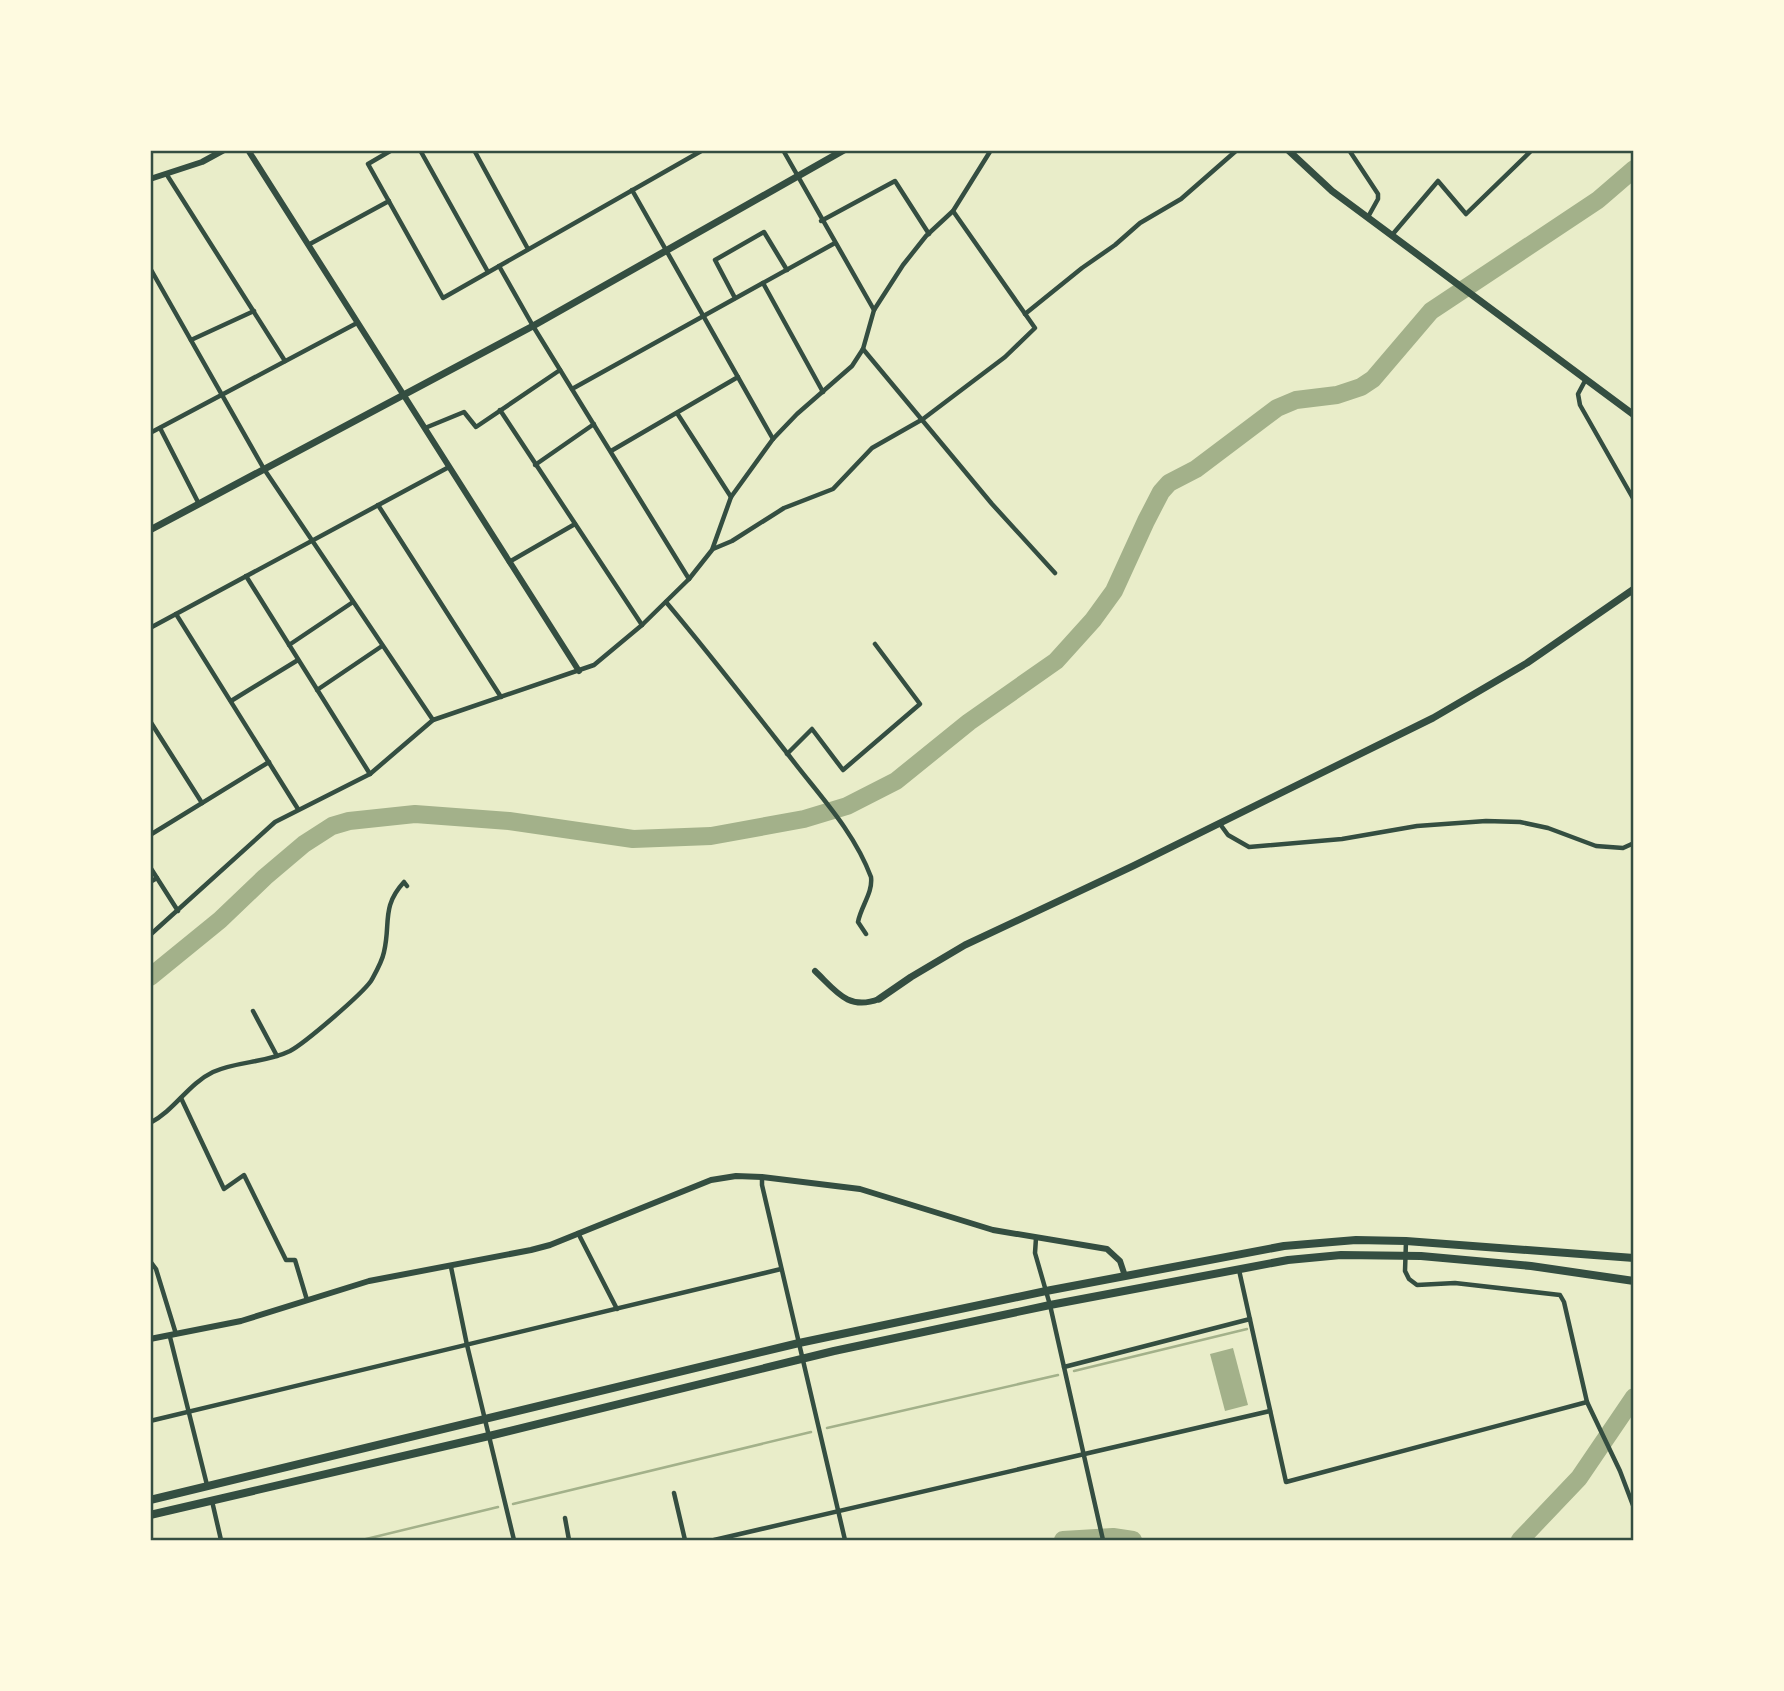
<svg xmlns="http://www.w3.org/2000/svg" width="1784" height="1691" font-family="Roboto,sans-serif">
  <style>
    .water { fill: #a3b18a }
    .lines { fill: none; stroke-linecap: round; stroke-linejoin: round }
    .stream { stroke: #a3b18a; stroke-width: 2.5 }
    .river { stroke: #a3b18a; stroke-width: 18 }
    .minor { stroke: #344e41; stroke-width: 4.5 }
    .tertiary { stroke: #344e41; stroke-width: 6 }
    .secondary { stroke: #344e41; stroke-width: 7 }
    .trunk { stroke: #344e41; stroke-width: 8 }
    .neatline { fill: none; stroke: #344e41; stroke-width: 2.5 }
  </style>
  <rect width="100%" height="100%" fill="#e9edc9"/>
  <path class="water" d="M1233,1348L1248,1405L1225,1411L1210,1354Z"/>
  <g class="lines">
    <g class="stream">
      <path d="M1074,1371L1247,1329"/>
      <path d="M827,1428L1058,1375"/>
      <path d="M513,1504L811,1432"/>
      <path d="M362,1540L498,1507"/>
    </g>
    <g class="river">
      <path d="M150,977L220,920L265,877L304,844L332,826L349,821L415,814L509,821L633,839L711,836L804,819L847,806L896,781L969,722L1056,661L1093,620L1114,591L1146,521L1161,492L1169,483L1196,469L1277,408L1296,400L1337,395L1361,387L1373,379L1431,311L1598,200L1634,169"/>
      <path d="M1063,1540L1113,1537L1133,1540"/>
      <path d="M1520,1540L1579,1478L1634,1397"/>
    </g>
    <g class="minor">
      <path d="M392,150L368,164L443,298L703,150"/>
      <path d="M420,150L488,272"/>
      <path d="M474,150L528,249"/>
      <path d="M783,150L874,310"/>
      <path d="M1349,150L1378,194V199L1368,217"/>
      <path d="M167,175L285,361"/>
      <path d="M632,190L773,439"/>
      <path d="M821,221L895,181L929,234"/>
      <path d="M1392,235L1438,181L1466,214L1532,150"/>
      <path d="M308,245L389,201"/>
      <path d="M499,266L533,326L689,579"/>
      <path d="M150,268L264,469L433,720"/>
      <path d="M763,283L823,392"/>
      <path d="M735,298L715,260L764,232L787,270"/>
      <path d="M1025,314L1082,268L1115,245L1140,223L1181,199L1237,150"/>
      <path d="M191,340L254,311"/>
      <path d="M863,349L992,504L1055,573"/>
      <path d="M1586,379L1578,394L1580,405L1634,500"/>
      <path d="M572,389L835,243"/>
      <path d="M500,410L642,625"/>
      <path d="M677,413L731,497"/>
      <path d="M160,428L199,504"/>
      <path d="M425,428L464,412L476,427L560,370"/>
      <path d="M150,433L357,323"/>
      <path d="M611,451L738,377"/>
      <path d="M535,465L594,424"/>
      <path d="M378,505L501,697"/>
      <path d="M713,549L732,541L784,508L833,489L872,448L923,419L1005,357L1035,328L953,211"/>
      <path d="M509,562L575,524"/>
      <path d="M246,576L370,774"/>
      <path d="M666,602C708,652 747,702 787,753C817,793 853,829 871,877C873,893 861,906 858,922L866,934"/>
      <path d="M176,614L298,809"/>
      <path d="M150,628L449,467"/>
      <path d="M289,645L353,602"/>
      <path d="M317,690L382,646"/>
      <path d="M231,701L298,660"/>
      <path d="M150,721L202,803"/>
      <path d="M787,754L812,729L843,770L920,704L875,644"/>
      <path d="M1220,824L1228,835L1249,847L1342,839L1417,826L1486,821L1520,822L1548,828L1596,846L1623,848L1634,843"/>
      <path d="M150,835L269,762"/>
      <path d="M150,867L178,911"/>
      <path d="M150,882L157,878"/>
      <path d="M150,935L275,822L370,774L433,720L594,665L642,625L689,579L712,550L731,497L773,439L797,414L852,366L863,349L874,310L903,265L926,236L953,211L991,150"/>
      <path d="M253,1011L277,1056"/>
      <path d="M181,1098L224,1189L244,1175L286,1260H295L307,1300"/>
      <path d="M150,1123C175,1110 188,1084 213,1072C237,1061 266,1063 290,1051C305,1043 361,995 371,981C376,972 382,962 384,952C391,923 381,907 404,882L407,886"/>
      <path d="M762,1177V1185L845,1540"/>
      <path d="M578,1233L617,1309"/>
      <path d="M1036,1238L1035,1253L1050,1305L1103,1540"/>
      <path d="M1406,1241L1405,1271L1409,1279L1417,1285L1455,1283L1560,1295L1564,1302L1587,1402L1620,1471L1634,1508"/>
      <path d="M150,1261L156,1269L176,1334"/>
      <path d="M451,1267L467,1345L514,1540"/>
      <path d="M1239,1270L1286,1482L1587,1402"/>
      <path d="M170,1337L207,1485"/>
      <path d="M1064,1367L1250,1319"/>
      <path d="M150,1421L781,1269"/>
      <path d="M674,1493L685,1540"/>
      <path d="M212,1501L221,1540"/>
      <path d="M565,1518L569,1540"/>
      <path d="M714,1540L1270,1411"/>
    </g>
    <g class="tertiary">
      <path d="M248,150L579,671"/>
      <path d="M150,179L202,162L224,150"/>
      <path d="M815,971C836,991 848,1011 879,999"/>
      <path d="M150,1339L241,1321L369,1281L531,1250L550,1245L711,1180L736,1176L762,1177L860,1189L993,1230L1107,1249L1120,1261L1125,1276"/>
    </g>
    <g class="secondary">
      <path d="M1288,150L1332,191L1634,415"/>
      <path d="M150,530L533,326L844,150"/>
      <path d="M879,999L911,977L965,945L1133,866L1433,718L1527,663L1634,589"/>
    </g>
    <g class="trunk">
      <path d="M150,1500L799,1343L1046,1291L1284,1246L1356,1240L1406,1241L1634,1258"/>
      <path d="M150,1515L489,1436L834,1351L1050,1305L1288,1260L1341,1255L1421,1256L1531,1266L1634,1281"/>
    </g>
  </g>
  <rect width="1784" height="1691" fill="none" stroke="#fefae0" stroke-width="304"/>
  <rect x="152" y="152" width="1480" height="1387" class="neatline"/>
</svg>
